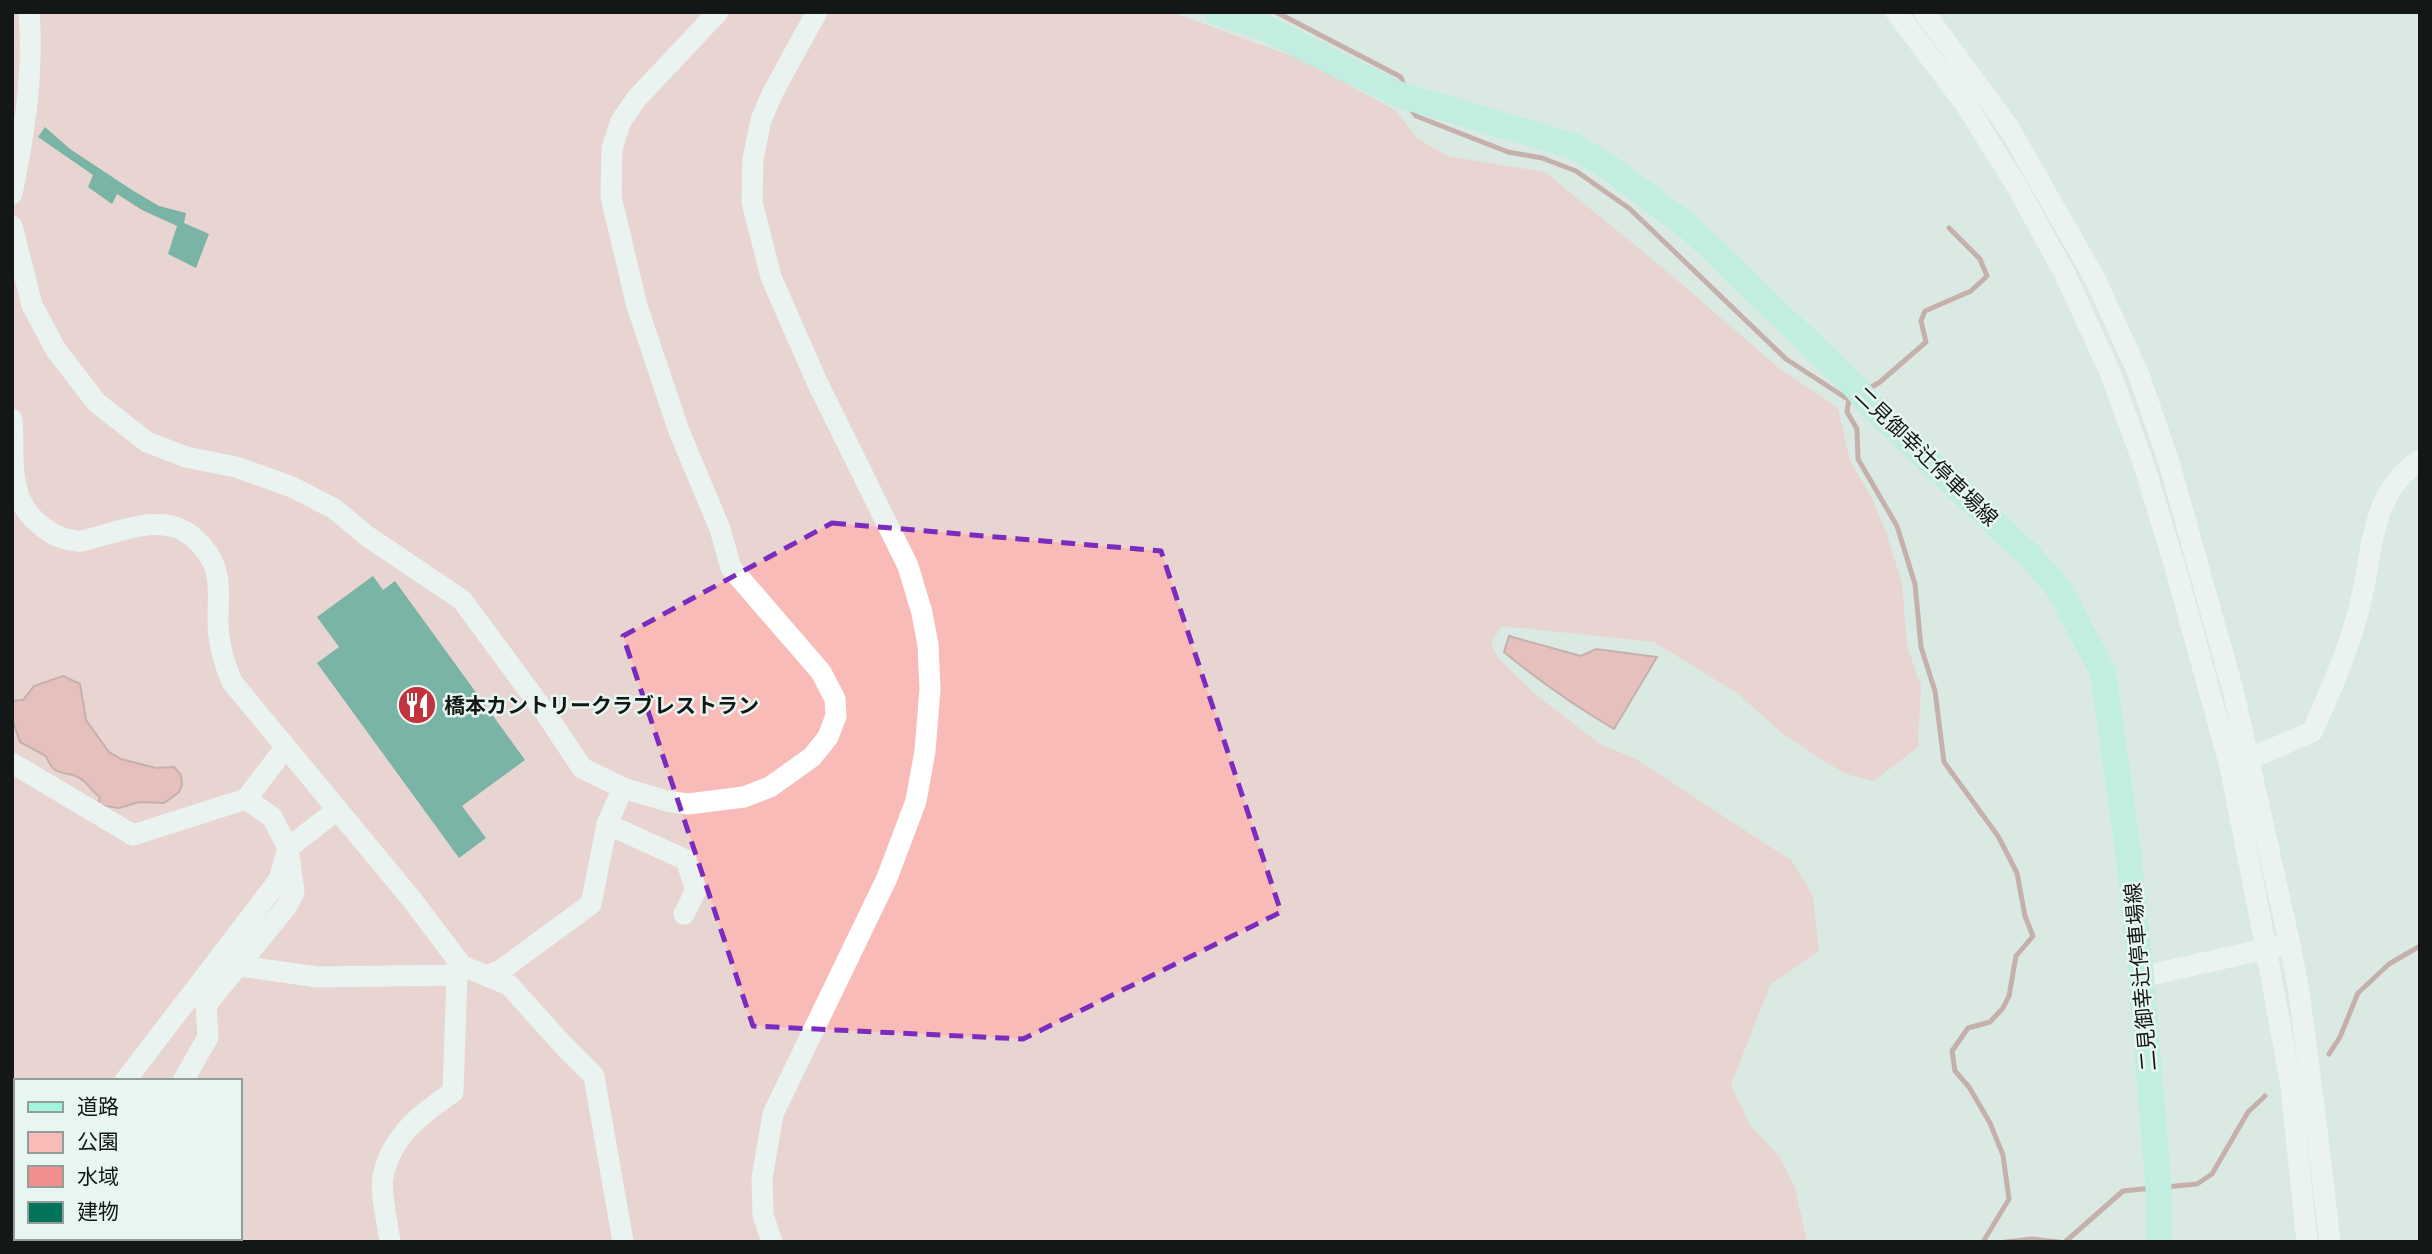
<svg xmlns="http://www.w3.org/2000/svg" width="2432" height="1254" font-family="'PT Serif','Noto Sans JP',serif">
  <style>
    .green { fill: #f8bbb8; fill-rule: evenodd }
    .water { fill: #f18f8d; stroke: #ae6b69; stroke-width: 2 }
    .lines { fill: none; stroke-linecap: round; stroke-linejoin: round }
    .stream { stroke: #ae6b69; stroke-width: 5 }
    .building { fill: #03735c }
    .minor { stroke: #fff; stroke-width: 21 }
    .major { stroke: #a3f4dd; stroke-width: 26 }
    .marked { fill: none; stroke: #7b2cbf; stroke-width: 5; stroke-dasharray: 14 9; stroke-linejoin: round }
    .labels { text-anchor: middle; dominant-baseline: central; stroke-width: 5; stroke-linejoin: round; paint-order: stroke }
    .street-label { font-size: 21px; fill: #131816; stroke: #e8f6f1 }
    .poi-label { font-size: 21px; font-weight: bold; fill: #131816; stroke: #e8f6f1; text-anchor: start }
  </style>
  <rect width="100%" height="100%" fill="#dbe9e3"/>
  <path class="green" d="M12,12H1171L1303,60L1395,110L1417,138L1447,156L1545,172L1663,268L1780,369L1838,408L1850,461L1871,496L1885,530L1902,582L1907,646L1921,686L1918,747L1874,781L1846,774L1819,758L1782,733L1737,693L1654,642L1502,626L1491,643L1498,658L1535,694L1600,744L1636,759L1792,861L1813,896L1819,951L1770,985L1731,1085L1749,1124L1779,1156L1795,1187L1807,1242H12ZM16,1081H240V1238H16Z"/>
  <g class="water">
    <path d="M1509,636L1581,656L1596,649L1657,657L1614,729C1575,706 1539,681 1504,652Z"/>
    <path d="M63,676L80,684L86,720L109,752L121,759L156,768L174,767L181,775L182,785L179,792L164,803L139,802L119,808L98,805L100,797C92,792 87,781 78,777C62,770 54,777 46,756L20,742L12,718V701L23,700L34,686Z"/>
  </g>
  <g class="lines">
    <g class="stream">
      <path d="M1276,12L1401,77L1404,87"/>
      <path d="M1411,109L1416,116L1508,152L1542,158L1576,171L1630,209L1786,359L1849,400L1847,412L1857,429L1858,459L1897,526L1915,584L1921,647L1935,691L1944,762L1998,836L2017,873L2025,916L2033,936L2016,956L2009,996L2003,1008L1990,1022L1968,1028L1952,1051L1955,1071L1969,1087L1990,1123L2003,1155L2009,1199L1983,1242"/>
      <path d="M1868,389L1880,382L1926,342L1921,321L1925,311L1971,291L1987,276L1980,259L1949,228"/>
      <path d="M2329,1054L2340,1037L2358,993L2389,964L2420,946"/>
      <path d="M2166,1187L2197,1184L2212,1174L2248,1112L2265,1096"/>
      <path d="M2005,1242L2032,1239L2059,1242"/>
      <path d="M2065,1242L2123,1191L2153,1188"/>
    </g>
  </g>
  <g class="building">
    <path d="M45,127L70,149L132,190L159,206L186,213L184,223L209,234L196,268L168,254L177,226L142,210L117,194L112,204L88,187L93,175L38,137Z"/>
    <path d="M373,576L383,590L395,581L525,760L462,806L486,838L459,858L317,663L339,647L317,617Z"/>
  </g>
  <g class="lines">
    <g class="minor">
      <path d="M1896,12L1966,105L2016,185L2064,272L2110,372L2144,465L2175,567L2230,766L2266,948L2291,1086L2307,1242"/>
      <path d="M1924,12L2009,128L2095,279L2139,375L2170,466L2233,690L2290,945L2299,992L2315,1114L2330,1242"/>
      <path d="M12,194C24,135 34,73 29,12"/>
      <path d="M12,226L32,305L56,350L97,403L147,442L186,457L236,467L292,487L333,508L367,536L462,600L544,711L582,768L623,788L667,801L688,804L744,797L770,787L812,757L828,737L836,716L835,699L821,672L731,568L720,529L679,431L637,306L611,197L612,148L621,121L637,98L718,12"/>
      <path d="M12,419C14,444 10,475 20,499C29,520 54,540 77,541C82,542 88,539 93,538C125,530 166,512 194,538C224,565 218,586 218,621C218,642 224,663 232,682L413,901L462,966L487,976L501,970L591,904L607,824L623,788"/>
      <path d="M12,763L133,835L246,799L285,748"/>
      <path d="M2237,764L2312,732C2329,694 2346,656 2357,616C2369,577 2369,525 2390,491C2397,478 2408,469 2420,460"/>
      <path d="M607,824L686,860L696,890L684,914"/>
      <path d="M240,966L317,977L457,975"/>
      <path d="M487,976L509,985L564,1046L594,1076L623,1242"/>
      <path d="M2141,977L2279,946"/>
      <path d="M125,1081L279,880L288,848L272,817L246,799"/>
      <path d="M183,1081L208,1037L206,1005L287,906L294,892L288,848L337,810"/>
      <path d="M20,1242L22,1238"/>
      <path d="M170,1242L172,1238"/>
      <path d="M390,1242C388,1226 380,1191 383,1177C391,1136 421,1114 453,1092L457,975L462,966"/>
      <path d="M772,1242L763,1215L762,1178L773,1114L887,878L916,801L925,751L930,689L928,645L922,613L908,566L817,382L771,277L752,202L753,159L761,120L773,92L817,12"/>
    </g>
    <path class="major" d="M1217,12L1261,26L1400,95L1574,146L1611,169L1689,227L1856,388L1869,404L2030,556L2059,589L2103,672L2129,858L2141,977L2159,1194V1242"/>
  </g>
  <path d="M0 0H2432V1254H0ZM832,523L1161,551L1281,912L1023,1039L753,1026L623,636Z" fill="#dbe9e3" fill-opacity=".55" fill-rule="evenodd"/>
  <path class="marked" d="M832,523L1161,551L1281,912L1023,1039L753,1026L623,636Z"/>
  <defs>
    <g id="restaurant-disc" transform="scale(2.0125)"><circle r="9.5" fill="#c3333e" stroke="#e8f6f1"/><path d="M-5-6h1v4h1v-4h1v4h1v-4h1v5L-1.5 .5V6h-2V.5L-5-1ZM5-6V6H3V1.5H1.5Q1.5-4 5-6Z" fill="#fff"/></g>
  </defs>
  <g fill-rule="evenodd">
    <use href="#restaurant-disc" x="417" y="705"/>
  </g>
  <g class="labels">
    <g class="street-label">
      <text transform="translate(1927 456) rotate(44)">二見御幸辻停車場線</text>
      <text transform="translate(2140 977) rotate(-95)">二見御幸辻停車場線</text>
    </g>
    <g class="poi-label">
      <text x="444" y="705">橋本カントリークラブレストラン</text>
    </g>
  </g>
  <rect width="2432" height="1254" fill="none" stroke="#131816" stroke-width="28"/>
  <rect x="14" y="1079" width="228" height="161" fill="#e8f6f1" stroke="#939d99" stroke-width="2"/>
  <rect x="28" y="1102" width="35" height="10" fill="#a3f4dd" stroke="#939d99" stroke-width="2"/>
  <text x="77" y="1114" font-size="21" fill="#131816">道路</text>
  <rect x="28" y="1132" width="35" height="21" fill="#f8bbb8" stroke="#939d99" stroke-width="2"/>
  <text x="77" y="1149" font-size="21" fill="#131816">公園</text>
  <rect x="28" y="1166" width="35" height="21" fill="#f18f8d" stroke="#939d99" stroke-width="2"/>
  <text x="77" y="1184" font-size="21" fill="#131816">水域</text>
  <rect x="28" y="1202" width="35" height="21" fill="#03735c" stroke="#939d99" stroke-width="2"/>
  <text x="77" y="1219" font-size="21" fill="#131816">建物</text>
</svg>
